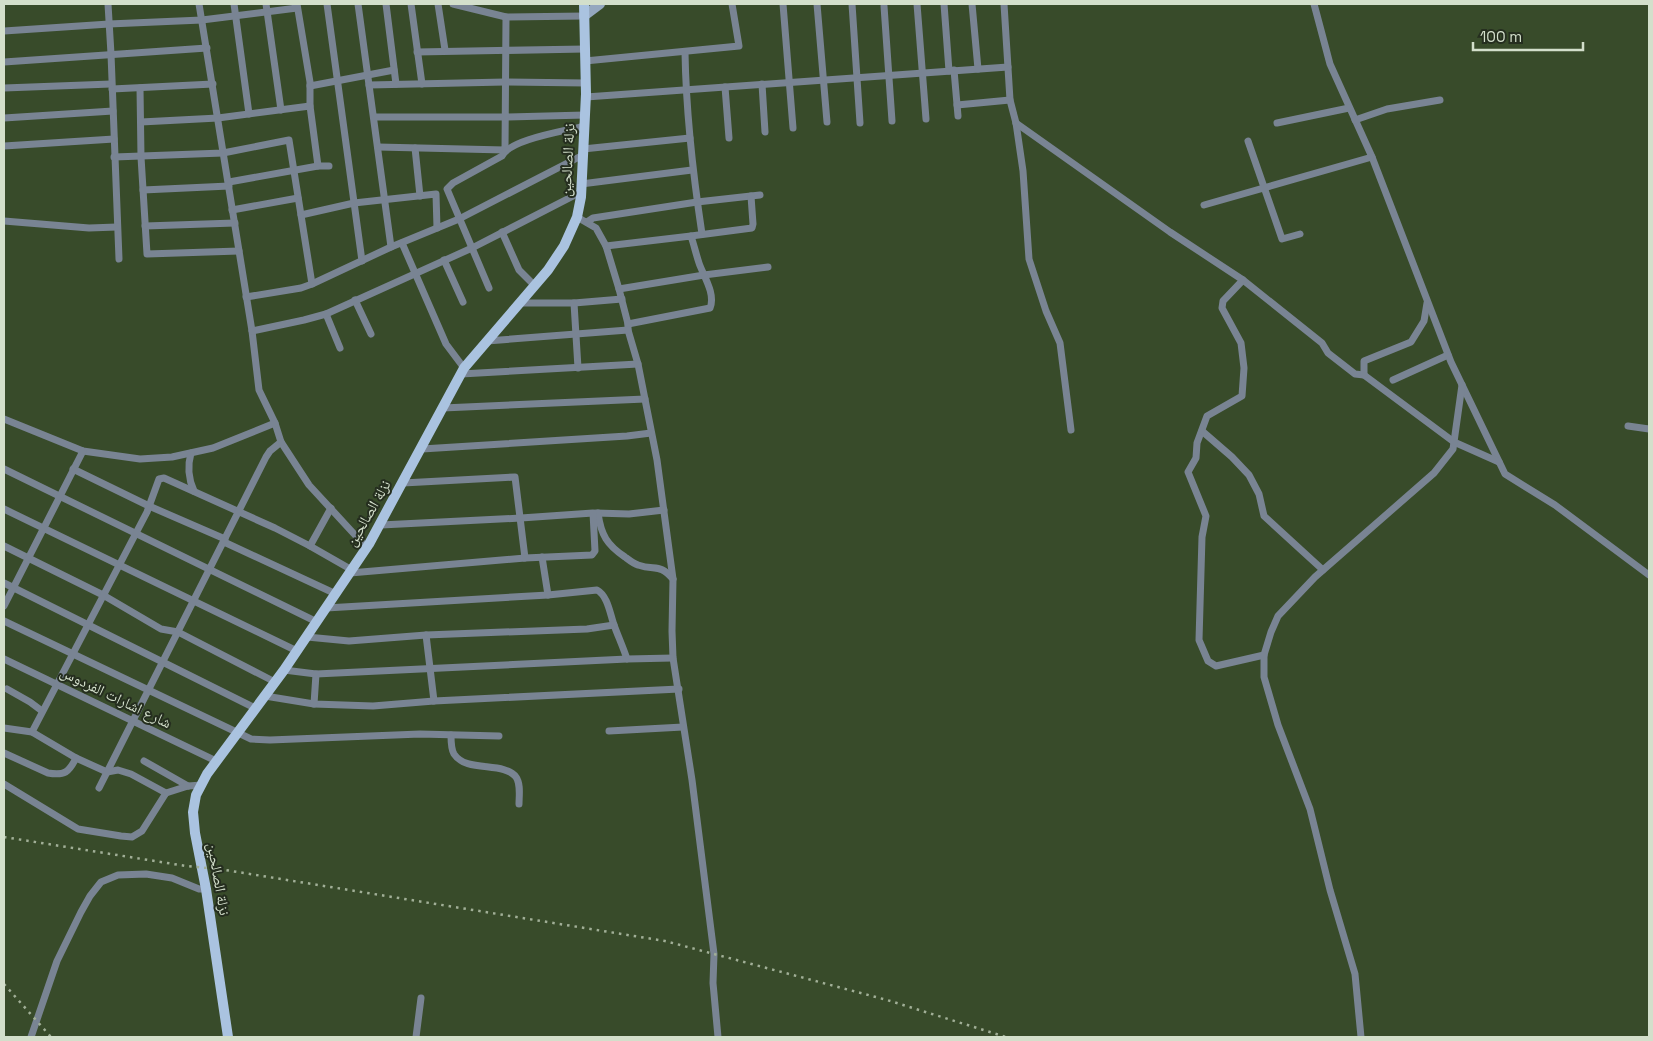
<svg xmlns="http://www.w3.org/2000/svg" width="1653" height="1041" font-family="'Space Grotesk','Noto Naskh Arabic',sans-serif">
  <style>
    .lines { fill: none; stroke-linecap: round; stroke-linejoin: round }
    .street { stroke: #798493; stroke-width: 7 }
    .secondary { stroke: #95a8bf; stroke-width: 10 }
    .primary { stroke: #aac3e0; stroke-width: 10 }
    .rail { stroke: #a1af97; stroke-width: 2.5; stroke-dasharray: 2.5 5; stroke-linecap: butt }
    .labels { text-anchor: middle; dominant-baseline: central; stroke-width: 4; stroke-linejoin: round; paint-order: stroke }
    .street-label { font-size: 15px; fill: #d3dfcb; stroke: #252e1f }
  </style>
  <rect width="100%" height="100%" fill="#384b2a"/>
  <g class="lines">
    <g class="street">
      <path d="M108,4L111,54L119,259"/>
      <path d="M199,4L252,331L259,390L275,423L281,442L309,485L367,548"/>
      <path d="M234,4L249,114"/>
      <path d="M266,4L281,110"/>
      <path d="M297,4L310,82V106L318,166"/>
      <path d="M327,4L362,261"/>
      <path d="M358,4L391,247"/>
      <path d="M386,4L396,84"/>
      <path d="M411,4L422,84"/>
      <path d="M438,4L445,50"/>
      <path d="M453,4L506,17L584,16"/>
      <path d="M783,4L793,128"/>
      <path d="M817,4L827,122"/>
      <path d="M852,4L860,123"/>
      <path d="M917,4L926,119"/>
      <path d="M944,4L949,71"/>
      <path d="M972,4L978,69"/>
      <path d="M1004,4L1010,100L1016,123L1023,171L1029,259L1046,311L1060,343L1071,430"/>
      <path d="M1314,4L1330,64L1372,157L1451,362L1505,474L1555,505L1649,575"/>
      <path d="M884,6L892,121"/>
      <path d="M4,31L109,24L202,20L297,8"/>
      <path d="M417,52L585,49"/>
      <path d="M685,52C686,113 693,174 702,234"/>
      <path d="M585,61L739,46L732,4"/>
      <path d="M4,62L207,48"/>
      <path d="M954,70L958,116"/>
      <path d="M762,84L765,132"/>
      <path d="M369,85L505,82L586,83"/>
      <path d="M310,86L394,70"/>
      <path d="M725,87L729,138"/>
      <path d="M4,88L111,84"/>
      <path d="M140,88L141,157L147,254L239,251"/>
      <path d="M112,89L213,84"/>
      <path d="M586,97L1008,67"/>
      <path d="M957,105L1010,100"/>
      <path d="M374,117H505L585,115"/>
      <path d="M4,118L113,111"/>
      <path d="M1355,120L1387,109L1440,100"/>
      <path d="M141,122L218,118L310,106"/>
      <path d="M1016,123L1170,232L1243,280L1322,343L1328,353L1355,374L1364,375L1454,442L1499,462"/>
      <path d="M1277,123L1349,108"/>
      <path d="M1248,141L1282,239L1300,234"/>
      <path d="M4,146L114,139"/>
      <path d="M378,147L505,150L506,17"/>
      <path d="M415,148L420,196"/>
      <path d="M583,149L690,138"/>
      <path d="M114,157L223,153L289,140L312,284"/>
      <path d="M229,182L318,166H329"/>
      <path d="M581,184L692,170"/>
      <path d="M143,190L229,186"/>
      <path d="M1204,205L1372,157"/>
      <path d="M232,210L298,198"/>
      <path d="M301,215L354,203L436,194L437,228"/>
      <path d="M577,217L596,228L606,246L619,289L628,324V330L638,364L657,460L673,579L672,631L673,658L692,780L714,954L713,983L718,1037"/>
      <path d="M4,221L89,228L117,227"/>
      <path d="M587,222L593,218L697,202L760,195"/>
      <path d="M145,226L235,223"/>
      <path d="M502,232L519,270L535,286"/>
      <path d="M691,236L752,228L753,224L751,196"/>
      <path d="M402,243L446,344L464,368"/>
      <path d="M606,246L691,236C694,245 696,254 699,263C703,275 716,294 710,308L628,324"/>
      <path d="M444,260L463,302"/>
      <path d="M1243,280L1223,301L1222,308L1241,343L1244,368L1242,396L1207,416L1197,443L1196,458L1188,472L1206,516L1202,537L1199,640L1208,661L1216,666L1264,655"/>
      <path d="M489,288L447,189L453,183L502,156C510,139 566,131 584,126"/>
      <path d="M619,289L704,275L768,267"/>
      <path d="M246,297L301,288L312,284L391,247L459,219L583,155"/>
      <path d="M355,300L371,334"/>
      <path d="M521,303H574L622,299"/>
      <path d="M574,303L578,368"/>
      <path d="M326,314L340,348"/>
      <path d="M252,331L304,320L326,314L472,248L581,192"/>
      <path d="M487,341L628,330"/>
      <path d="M461,374L638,364"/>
      <path d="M1364,375V361L1411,342L1424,321L1427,303"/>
      <path d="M1393,380L1448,355"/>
      <path d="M443,408L645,399"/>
      <path d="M4,419L83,451L140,459L172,457L213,448L275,423"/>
      <path d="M1628,426L1649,429"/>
      <path d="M1202,431L1232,457L1249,475L1259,494L1264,516L1323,570"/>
      <path d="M422,449L627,436L651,433"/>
      <path d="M191,453C187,467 188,478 194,491"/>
      <path d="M4,469L317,622"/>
      <path d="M73,469L149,506L225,539"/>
      <path d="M403,483L515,477L525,558"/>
      <path d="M4,509L297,651"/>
      <path d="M596,513L629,514L664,510"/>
      <path d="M598,513C601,535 607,545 625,557C629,560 634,564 638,565C656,571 659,563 673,579"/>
      <path d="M224,542L336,594"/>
      <path d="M4,546L103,595L161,629L178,632L275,682"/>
      <path d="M310,546L352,570"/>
      <path d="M542,557L548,595"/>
      <path d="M350,573L525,558L592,555L595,551L593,513L521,518L381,525"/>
      <path d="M4,583L255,708"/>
      <path d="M4,606L83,451"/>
      <path d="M326,608L548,595L597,590C608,596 610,614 614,625C618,636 623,647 627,659"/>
      <path d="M4,621L251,739L270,740L420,734L499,736"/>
      <path d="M426,635L434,701"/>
      <path d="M307,637L349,641L426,635L587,629L614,625"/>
      <path d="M4,659L216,761"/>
      <path d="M284,670L316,674L627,659L673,658"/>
      <path d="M7,689L30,702L42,711"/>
      <path d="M265,696L314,704L373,706L434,701L679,689"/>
      <path d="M314,704L316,674"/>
      <path d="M4,728L32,732L76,758L107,772L118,770L131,774L166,793"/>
      <path d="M609,731L683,727"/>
      <path d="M32,732L147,512L159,479L164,478L275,528L310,546L331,508"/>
      <path d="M451,735C451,741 451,749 454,754C466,773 504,761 516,777C521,784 519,796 519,804"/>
      <path d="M4,753L48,773C65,776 69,772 76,758"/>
      <path d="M144,761L188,786"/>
      <path d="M4,784L78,829L121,836L132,837L142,831L166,793L188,786L202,785"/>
      <path d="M99,788L266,457L270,451L281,442"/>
      <path d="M31,1037L57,961L81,912L90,896L101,882L118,875L146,874L172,878L199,889H206"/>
      <path d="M416,1037L421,998"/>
      <path d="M1361,1037L1355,974L1330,890L1310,809L1278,725L1264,677V655L1271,632L1278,616L1315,577L1434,473L1453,449L1462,385"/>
    </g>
    <path class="secondary" d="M584,16L600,4"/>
    <path class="primary" d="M228,1037L206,889L195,833L193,812L196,795L207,774L284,670L369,544L464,368L548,270L564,246L577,217L581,197L586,94L584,4"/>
    <g class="rail">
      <path d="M4,837L186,866L219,869L665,941L887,1000L1006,1037"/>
      <path d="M4,984L51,1037"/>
    </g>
  </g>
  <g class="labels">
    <g class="street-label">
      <text transform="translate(567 160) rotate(-87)">نزلة الصالحين</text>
      <text transform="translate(368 513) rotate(-60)">نزلة الصالحين</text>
      <text transform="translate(116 697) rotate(26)">شارع اشارات الفردوس</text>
      <text transform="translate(219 879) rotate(80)">نزلة الصالحين</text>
    </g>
  </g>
  <rect width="1653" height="1041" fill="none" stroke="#d3dfcb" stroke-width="10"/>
  <path d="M1473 42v8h110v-8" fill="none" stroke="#d3dfcb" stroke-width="2.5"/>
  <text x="1480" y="42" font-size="15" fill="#d3dfcb" stroke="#252e1f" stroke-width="4" paint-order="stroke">100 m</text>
</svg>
